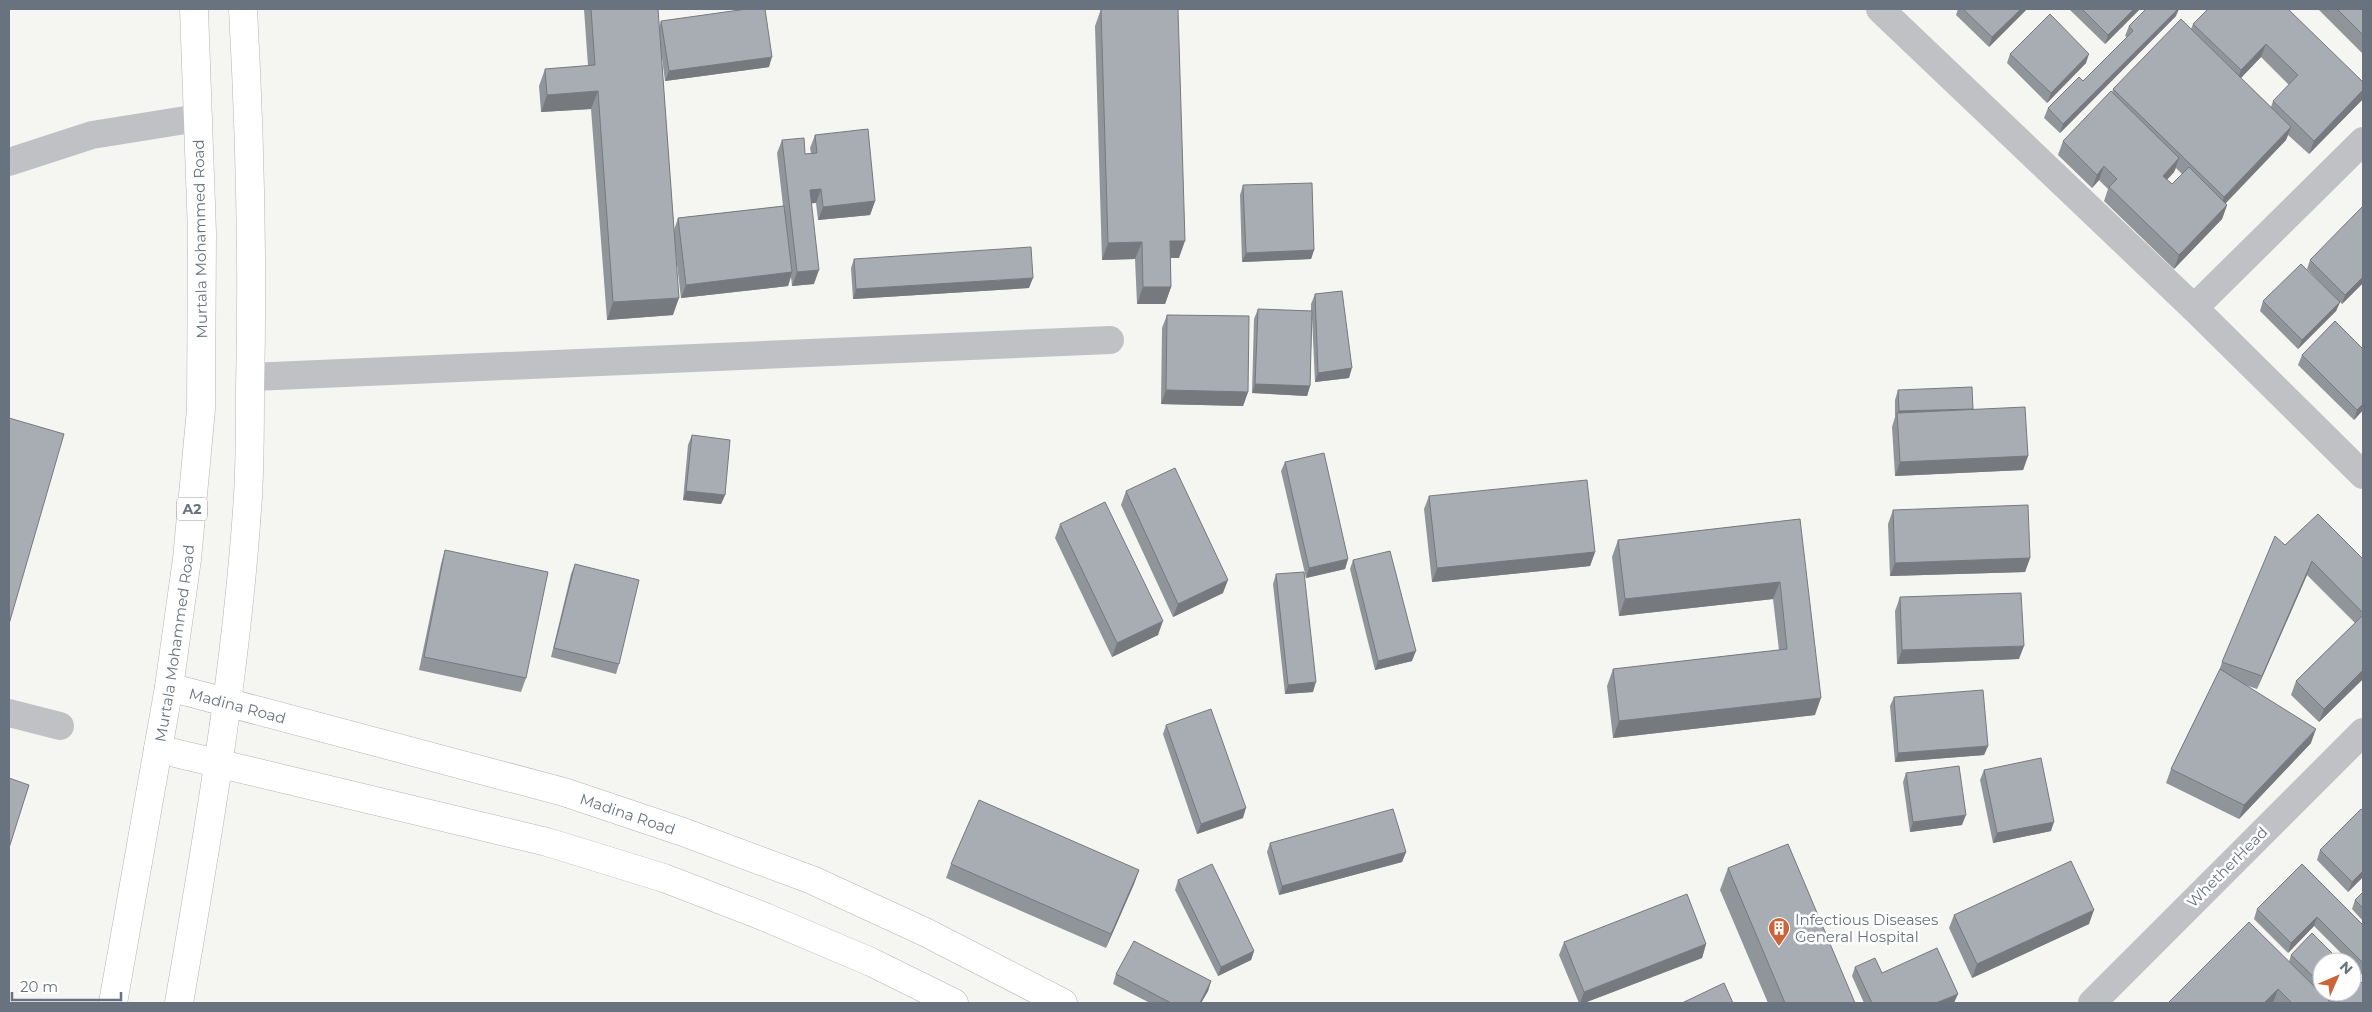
<svg xmlns="http://www.w3.org/2000/svg" width="2372" height="1012" font-family="Montserrat,sans-serif">
  <style>
    .lines { fill: none; stroke-linecap: round; stroke-linejoin: round }
    .major-casing { stroke: #b2b5b9; stroke-width: 29 }
    .highway-casing { stroke: #b2b4b7; stroke-width: 29 }
    .minor { stroke: #bfc1c5; stroke-width: 28 }
    .major { stroke: #fff; stroke-width: 28 }
    .highway { stroke: #fff; stroke-width: 28 }
    .wall { fill: #90959a; fill-rule: evenodd }
    .shaded-wall { fill: #76797d }
    .building { fill: #a8adb3; stroke: #76797d }
    .labels { text-anchor: middle; dominant-baseline: central; stroke-width: 5; stroke-linejoin: round; paint-order: stroke }
    .shield { fill: #fff; stroke: #959da5; stroke-width: 1 }
    .shield-label { font-size: 14px; font-weight: bold; fill: #68737f }
    .street-label { font-size: 15px; fill: #68737f; stroke: #fff }
    .poi-label { font-size: 15px; fill: #68737f; stroke: #fff; text-anchor: start }
  </style>
  <rect width="100%" height="100%" fill="#f5f5f2"/>
  <g class="lines">
    <g class="major-casing">
      <g id="major">
        <path id="s1" d="M169,687L564,792L683,832L812,880L925,932L1063,1003"/>
        <path d="M158,749L547,842L664,878L765,917L871,962L954,1003"/>
      </g>
    </g>
    <g class="highway-casing">
      <g id="highway">
        <path id="s2" d="M113,1003L169,687L187,559L201,409L202,233L194,9"/>
        <path d="M179,1003C208,835 237,666 248,496C250,461 250,425 250,390C253,263 250,136 243,9"/>
      </g>
    </g>
    <g class="minor">
      <path d="M1880,9L2194,308L2363,475"/>
      <path d="M9,162L92,135L198,118"/>
      <path d="M2194,308L2363,141"/>
      <path d="M251,377L1110,340"/>
      <path d="M9,713L60,726"/>
      <path d="M2092,1003L2363,732"/>
    </g>
    <use href="#major" class="major"/>
    <use href="#highway" class="highway"/>
  </g>
  <g class="wall">
    <path d="M584,9H658L659,27L661,21L769,67L665,81L661,50L674,230L678,218L783,206L777,153L782,140L805,154L811,153L810,148L815,135L875,201L870,215L818,220L816,203H811L814,284L792,286L791,277L788,286L681,298L675,247L673,315L607,320L591,109L541,112L539,86L545,69L588,66Z"/>
    <path d="M1101,9L1179,258H1171V287L1165,304H1137L1135,259L1102,260L1095,26Z"/>
    <path d="M1958,9H2027L1989,47L1956,15Z"/>
    <path d="M2069,9H2140L2105,44Z"/>
    <path d="M2208,9L2363,82V97L2362,100L2309,154L2288,135L2286,140L2225,204L2227,205L2222,219L2174,269L2104,201L2108,189L2099,180L2092,188L2058,155L2063,141L2112,93L2113,89L2191,29L2193,24ZM2261,57L2289,85L2273,101L2271,107L2241,78ZM2176,168L2182,174L2172,184L2167,180L2174,172Z"/>
    <path d="M2318,9H2363V54Z"/>
    <path d="M2176,16L2060,133L2044,118L2048,108L2083,81L2127,37L2125,36L2129,26Z"/>
    <path d="M2010,54L2086,63L2047,103L2007,63Z"/>
    <path d="M1243,185L1314,250L1311,259L1242,262L1240,195Z"/>
    <path d="M854,259L1029,288L853,299L851,268Z"/>
    <path d="M2310,260L2363,283L2342,304L2340,302L2336,311L2298,349L2260,311L2263,301L2333,296L2307,269Z"/>
    <path d="M1315,294L1349,378L1315,382L1312,317L1310,386L1307,396L1252,393L1254,319L1258,309L1311,311V304Z"/>
    <path d="M1167,315L1248,392L1243,406L1161,404L1162,328Z"/>
    <path d="M2302,355L2363,410L2354,420L2298,365Z"/>
    <path d="M1898,390L1973,410L2028,456L2023,470L1895,476L1892,427L1895,417V400Z"/>
    <path d="M692,435L725,495L721,504L683,500L688,445Z"/>
    <path d="M1285,462L1348,559L1345,569L1306,578L1281,471Z"/>
    <path d="M1126,491L1223,593L1173,617L1121,505Z"/>
    <path d="M1429,496L1595,552L1590,566L1432,582L1424,509Z"/>
    <path d="M1893,510L2030,558L2025,572L1890,576L1888,524Z"/>
    <path d="M1800,519L1815,715L1613,738L1607,686L1613,669L1779,650L1773,599L1619,616L1612,557L1618,540Z"/>
    <path d="M1060,524L1158,635L1112,657L1055,538Z"/>
    <path d="M2285,545L2363,559V679L2319,722L2291,695L2296,681L2355,623L2307,575L2257,689L2245,685L2311,743L2239,819L2166,783L2171,769L2219,671L2222,662Z"/>
    <path d="M445,550L526,678L521,692L419,670L441,564Z"/>
    <path d="M1353,560L1412,661L1375,670L1350,569Z"/>
    <path d="M575,564L619,664L616,674L551,657L571,574Z"/>
    <path d="M1276,574L1313,692L1285,694L1273,584Z"/>
    <path d="M1900,597L2019,659L1897,664L1895,611Z"/>
    <path d="M1894,697L1988,746L1984,755L1895,762L1890,706Z"/>
    <path d="M1166,725L1243,818L1197,834L1163,734Z"/>
    <path d="M1984,770L2051,831L1993,843L1980,780Z"/>
    <path d="M1906,773L1962,825L1910,832L1903,782Z"/>
    <path d="M2363,811V877L2348,892L2317,860L2320,850Z"/>
    <path d="M1270,843L1406,852L1402,862L1279,895L1267,852Z"/>
    <path d="M951,864L1139,870L1134,884L1106,948L946,878Z"/>
    <path d="M2302,864L2363,925V976L2352,964V962H2350L2314,926L2288,953L2254,919L2257,909Z"/>
    <path d="M1728,868L1855,1003H1768L1720,890Z"/>
    <path d="M1178,880L1254,951L1251,960L1218,976L1175,890Z"/>
    <path d="M2363,892V921L2352,909L2355,900Z"/>
    <path d="M1954,915L2089,924L1972,978L1949,928Z"/>
    <path d="M1564,942L1706,944L1702,958L1584,1003H1579L1559,955Z"/>
    <path d="M2291,955L2322,962V992H2352L2363,1003H2168L2289,962Z"/>
    <path d="M1855,967L1882,973L1954,1003H1864L1852,976Z"/>
    <path d="M1116,974L1211,981L1208,991L1201,1003H1150L1113,984Z"/>
  </g>
  <g class="shaded-wall">
    <path d="M2021,9H2027L1989,47L1992,37Z"/>
    <path d="M2134,9H2140L2105,44L2108,35Z"/>
    <path d="M2178,9H2179L2176,16L2060,133L2063,124Z"/>
    <path d="M2266,44L2261,57L2236,83L2241,70Z"/>
    <path d="M2089,54L2086,63L2047,103L2051,93Z"/>
    <path d="M772,57L769,67L665,81L669,71Z"/>
    <path d="M2363,90V97L2362,100L2309,154L2314,141Z"/>
    <path d="M598,91L591,109L541,112L547,95Z"/>
    <path d="M2291,127L2286,140L2219,210L2224,197Z"/>
    <path d="M2179,158L2174,172L2158,189L2163,176Z"/>
    <path d="M2104,166L2099,180L2092,188L2097,175Z"/>
    <path d="M821,189L816,203L805,204L810,190Z"/>
    <path d="M875,201L870,215L818,220L823,207Z"/>
    <path d="M2227,205L2222,219L2174,269L2179,255Z"/>
    <path d="M1170,241H1185L1179,258H1164Z"/>
    <path d="M1142,242L1135,259L1102,260L1108,243Z"/>
    <path d="M1314,250L1311,259L1242,262L1246,253Z"/>
    <path d="M819,270L814,284L792,286L797,272Z"/>
    <path d="M792,272L788,286L681,298L686,285Z"/>
    <path d="M2363,277V283L2342,304L2345,295Z"/>
    <path d="M1033,278L1029,288L853,299L856,289Z"/>
    <path d="M1143,287H1171L1165,304H1137Z"/>
    <path d="M679,298L673,315L607,320L613,302Z"/>
    <path d="M2340,302L2336,311L2298,349L2302,340Z"/>
    <path d="M1352,368L1349,378L1315,382L1318,373Z"/>
    <path d="M1255,384L1310,386L1307,396L1252,393Z"/>
    <path d="M1166,390L1248,392L1243,406L1161,404Z"/>
    <path d="M2363,404V410L2354,420L2357,410Z"/>
    <path d="M1973,409L1970,418L1897,416L1899,411Z"/>
    <path d="M2028,456L2023,470L1895,476L1900,462Z"/>
    <path d="M686,491L725,495L721,504L683,500Z"/>
    <path d="M1595,552L1590,566L1432,582L1437,568Z"/>
    <path d="M2030,558L2025,572L1890,576L1895,563Z"/>
    <path d="M1348,559L1345,569L1306,578L1309,568Z"/>
    <path d="M2312,561L2307,575L2257,689L2262,676Z"/>
    <path d="M1228,580L1223,593L1173,617L1178,604Z"/>
    <path d="M1780,582L1773,599L1619,616L1625,599Z"/>
    <path d="M1163,621L1158,635L1112,657L1117,643Z"/>
    <path d="M2024,646L2019,659L1897,664L1902,650Z"/>
    <path d="M1416,651L1412,661L1375,670L1378,661Z"/>
    <path d="M2363,670V679L2319,722L2324,709Z"/>
    <path d="M1316,682L1313,692L1285,694L1288,685Z"/>
    <path d="M1821,698L1815,715L1613,738L1619,721Z"/>
    <path d="M2316,729L2311,743L2239,819L2244,805Z"/>
    <path d="M1988,746L1984,755L1895,762L1898,753Z"/>
    <path d="M1246,808L1243,818L1197,834L1201,824Z"/>
    <path d="M1966,815L1962,825L1910,832L1913,822Z"/>
    <path d="M2054,822L2051,831L1993,843L1997,833Z"/>
    <path d="M1406,852L1402,862L1279,895L1282,886Z"/>
    <path d="M1139,870L1134,884L1106,948L1111,934Z"/>
    <path d="M2363,871V877L2348,892L2352,882Z"/>
    <path d="M2094,910L2089,924L1972,978L1977,964Z"/>
    <path d="M2317,917L2314,926L2288,953L2291,943Z"/>
    <path d="M1706,944L1702,958L1584,1003H1580L1584,992Z"/>
    <path d="M1254,951L1251,960L1218,976L1221,967Z"/>
    <path d="M1211,981L1208,991L1201,1003H1200Z"/>
    <path d="M2278,989L2273,1003H2264Z"/>
    <path d="M1958,994L1954,1003H1936Z"/>
  </g>
  <g class="building">
    <path d="M591,9H658L679,298L613,302L598,91L547,95L545,69L595,65Z"/>
    <path d="M747,9H765L772,57L669,71L661,21Z"/>
    <path d="M1101,9H1178L1185,241H1170L1171,287H1143L1142,242L1108,243Z"/>
    <path d="M1963,9H2021L1992,37Z"/>
    <path d="M2082,9H2134L2108,35Z"/>
    <path d="M2146,9H2178L2063,124L2048,108L2079,77L2083,81L2133,31L2129,26Z"/>
    <path d="M2208,9H2288L2363,82V90L2314,141L2273,101L2298,75L2266,44L2241,70L2193,24Z"/>
    <path d="M2337,9H2363V35Z"/>
    <path d="M2050,14L2089,54L2051,93L2010,54Z"/>
    <path d="M2181,19L2291,127L2224,197L2113,89Z"/>
    <path d="M2111,91L2179,158L2163,176L2172,184L2189,167L2227,205L2179,255L2109,187L2117,179L2104,166L2097,175L2063,141Z"/>
    <path d="M868,129L875,201L823,207L821,189L810,190L819,270L797,272L782,140L804,138L805,154L817,153L815,135Z"/>
    <path d="M1312,183L1314,250L1246,253L1243,185Z"/>
    <path d="M784,206L792,272L686,285L678,218Z"/>
    <path d="M2363,206V277L2345,295L2310,260Z"/>
    <path d="M1031,247L1033,278L856,289L854,259Z"/>
    <path d="M2301,264L2340,302L2302,340L2263,301Z"/>
    <path d="M1342,291L1352,368L1318,373L1315,294Z"/>
    <path d="M1258,309L1312,311L1310,386L1255,384Z"/>
    <path d="M1167,315L1249,316L1248,392L1166,390Z"/>
    <path d="M2335,321L2363,349V404L2357,410L2302,355Z"/>
    <path d="M1972,387L1973,409L1899,411L1898,390Z"/>
    <path d="M2025,407L2028,456L1900,462L1897,413Z"/>
    <path d="M9,418L64,434L9,624Z"/>
    <path d="M692,435L730,440L725,495L686,491Z"/>
    <path d="M1324,453L1348,559L1309,568L1285,462Z"/>
    <path d="M1175,468L1228,580L1178,604L1126,491Z"/>
    <path d="M1587,480L1595,552L1437,568L1429,496Z"/>
    <path d="M1105,502L1163,621L1117,643L1060,524Z"/>
    <path d="M2028,505L2030,558L1895,563L1893,510Z"/>
    <path d="M2318,514L2363,559V613L2312,561L2262,676L2222,662L2275,536L2285,545Z"/>
    <path d="M1800,519L1821,698L1619,721L1613,669L1787,649L1780,582L1625,599L1618,540Z"/>
    <path d="M445,550L548,572L526,678L424,657Z"/>
    <path d="M1390,551L1416,651L1378,661L1353,560Z"/>
    <path d="M575,564L639,580L619,664L554,648Z"/>
    <path d="M1304,572L1316,682L1288,685L1276,574Z"/>
    <path d="M2021,593L2024,646L1902,650L1900,597Z"/>
    <path d="M2363,615V670L2324,709L2296,681Z"/>
    <path d="M2220,669L2316,729L2244,805L2171,769Z"/>
    <path d="M1983,690L1988,746L1898,753L1894,697Z"/>
    <path d="M1211,709L1246,808L1201,824L1166,725Z"/>
    <path d="M2041,758L2054,822L1997,833L1984,770Z"/>
    <path d="M1959,766L1966,815L1913,822L1906,773Z"/>
    <path d="M9,778L29,785L9,848Z"/>
    <path d="M979,800L1139,870L1111,934L951,864Z"/>
    <path d="M1393,809L1406,852L1282,886L1270,843Z"/>
    <path d="M2361,809L2363,811V871L2352,882L2320,850Z"/>
    <path d="M1788,844L1855,1003H1785L1728,868Z"/>
    <path d="M2071,861L2094,910L1977,964L1954,915Z"/>
    <path d="M1212,864L1254,951L1221,967L1178,880Z"/>
    <path d="M2302,864L2363,925V963L2317,917L2291,943L2257,909Z"/>
    <path d="M2363,892V908L2355,900Z"/>
    <path d="M1687,894L1706,944L1584,992L1564,942Z"/>
    <path d="M2249,922L2331,1003H2292L2278,989L2264,1003H2168Z"/>
    <path d="M2312,933L2341,962H2322V985L2291,955Z"/>
    <path d="M1134,941L1211,981L1200,1003H1171L1116,974Z"/>
    <path d="M1937,948L1958,994L1936,1003H1872L1855,967L1875,958L1882,973Z"/>
    <path d="M2352,973L2363,984V1003H2340L2329,992H2352Z"/>
    <path d="M1724,983L1733,1003H1682Z"/>
  </g>
  <defs>
    <g id="building-pin" transform="scale(1.125)"><path d="M0 17L-7.5 6A9.5 9.5 0 1 1 7.5 6Z" fill="#cc643a" stroke="#fff"/><path d="M-4-6H4V6H1V3H-1V6H-4ZM-2.5-4.3h1.7v1.8h-1.7ZM.8-4.3h1.7v1.8H.8ZM-2.5-1h1.7V.8h-1.7ZM.8-1h1.7V.8H.8Z" fill="#fff"/></g>
  </defs>
  <g fill-rule="evenodd">
    <use href="#building-pin" x="1779" y="928"/>
  </g>
  <g class="labels">
    <rect class="shield" x="177" y="497.5" width="30" height="23" rx="4"/>
    <g class="shield-label">
      <text x="192" y="509">A2</text>
    </g>
    <g class="street-label">
      <text transform="translate(200 239) rotate(-91)">Murtala Mohammed Road</text>
      <text stroke="none"><textPath href="#s2" startOffset="365">Murtala Mohammed Road</textPath></text>
      <text stroke="none"><textPath href="#s1" startOffset="71">Madina Road</textPath></text>
      <text stroke="none"><textPath href="#s1" startOffset="476">Madina Road</textPath></text>
      <text transform="translate(2227 867) rotate(-45)">WhetherHead</text>
    </g>
    <g class="poi-label">
      <text x="1795" y="919">Infectious Diseases<tspan x="1795" dy="17">General Hospital</tspan></text>
    </g>
  </g>
  <rect width="2372" height="1012" fill="none" stroke="#68737f" stroke-width="20"/>
  <g transform="translate(2337 977) rotate(45)"><circle r="24" fill="#ffffff" stroke="#c3c7cc"/>
  <path d="M0-4L9 19L0 12L-9 19Z" fill="#cc643a"/>
  <text y="-8" font-size="14" font-weight="bold" text-anchor="middle" fill="#68737f">N</text>
  </g>
  <path d="M12 992v8h109v-8" fill="none" stroke="#68737f" stroke-width="2.5"/>
  <text x="20" y="992" font-size="15" fill="#68737f" stroke="#ffffff" stroke-width="4" paint-order="stroke">20 m</text>
</svg>
